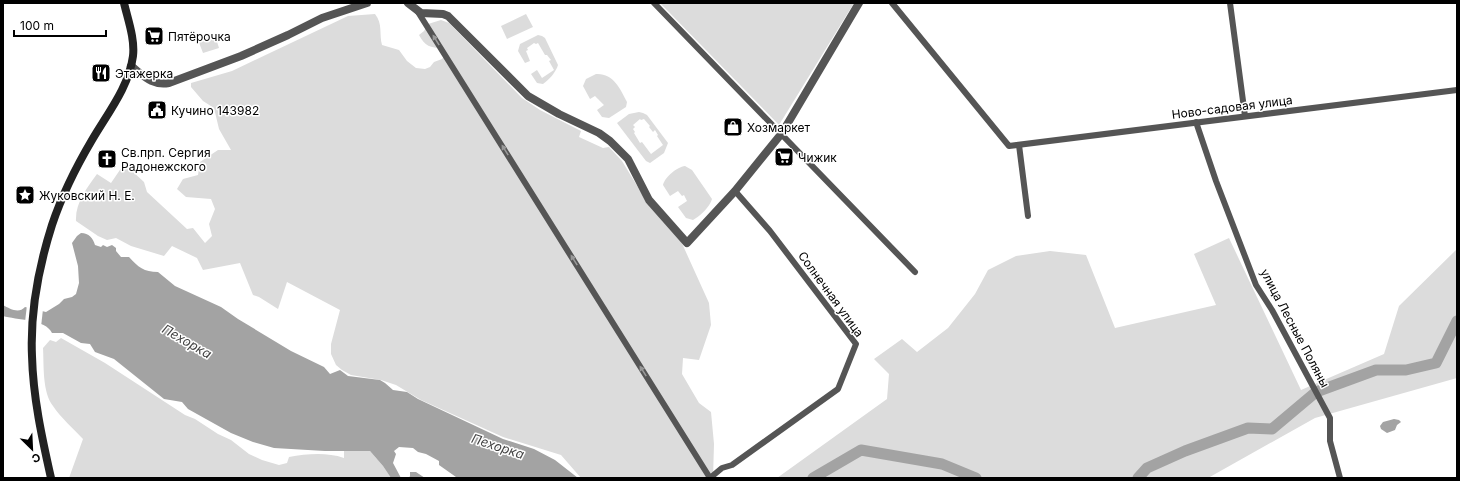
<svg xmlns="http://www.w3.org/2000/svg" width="1460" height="481" font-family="Inter,sans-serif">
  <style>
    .green { fill: #dcdcdc; fill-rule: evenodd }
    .water { fill: #a3a3a3 }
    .pier { fill: #fff }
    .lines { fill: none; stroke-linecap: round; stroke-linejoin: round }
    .river { stroke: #a3a3a3; stroke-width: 11 }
    .minor { stroke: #555; stroke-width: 6 }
    .tertiary { stroke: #555; stroke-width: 8 }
    .secondary { stroke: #222; stroke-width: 8 }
    .oneway { fill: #999 }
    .labels { text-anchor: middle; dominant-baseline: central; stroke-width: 3; stroke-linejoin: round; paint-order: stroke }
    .poi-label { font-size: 12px; fill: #000; stroke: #fff; text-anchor: start }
    .street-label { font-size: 12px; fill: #000; stroke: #fff }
    .water-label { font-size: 13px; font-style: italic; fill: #444; stroke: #fff }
  </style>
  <rect width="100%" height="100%" fill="#fff"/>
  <g class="green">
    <path d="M660,3H854L779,125Z"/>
    <path d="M375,14C383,24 379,34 382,45L399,50L407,61L416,68L425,69L430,67L434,62L442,59L446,54L443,48C430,48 425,46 419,35L424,31L428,24L441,20L449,23L522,98L540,110L581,131L579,137L603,148L609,147L622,161L650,207L660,215L680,239L709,303L711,325L699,360L683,358L682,374L699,403L711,412L714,444L713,478H581L561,455L503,437L421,400L396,385L381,380L351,375L342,370L336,365L331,354V344L340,310L287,282L278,309L259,297L253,295L240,263L203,270L197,258L172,246L164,256L131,246L116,238L107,240L98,236L76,221C75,203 87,188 97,174L111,183L126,161L131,164V170L144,182L147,192L187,229L193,228L205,243L212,236L209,224L215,209L211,199L186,197L177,189L183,179L198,175L200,162L218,150H231L219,129L214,108L203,101L191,87V83L232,71L348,16Z"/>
    <path d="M526,14L533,27L507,39L501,26Z"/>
    <path d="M215,35L219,48L203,53L198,40Z"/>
    <path d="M538,35L542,36L545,38L558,65C556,72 549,80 543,84L537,83L531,74L537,70L542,78L554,70L549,61L551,60L547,55H545L538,43L536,44L534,43L527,48L528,50L526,51L530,61L525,63L518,51L520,44Z"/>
    <path d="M596,74C613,73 620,88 627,102L626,107L609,118L602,117L597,110L604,105L595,96L590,99L583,86L586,79Z"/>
    <path d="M639,112L643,113L647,115L668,143L664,153L650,163L646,161L617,123L629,114ZM640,119L641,120L644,119L650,126L649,127L653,132L655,130L658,135L657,136L663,145L651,154L642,142L640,143L634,133L635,132L633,129L635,127L633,125Z"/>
    <path d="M685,166L692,170L712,199C710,207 700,216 693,220L686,218L678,207L687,201L684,195L682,196L678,191L670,196L663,185C665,177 677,167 685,166Z"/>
    <path d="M1229,238L1301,390L1384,354L1399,306L1457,249V378L1315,418L1208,478H777L887,399L889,374L874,359L902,339L917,352L948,328L975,294L988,270L1016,256L1050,251L1086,255L1115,328L1216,305L1194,254Z"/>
    <path d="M61,338L105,363L185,415L195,419L218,434L231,440L249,454L262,460L279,465L287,463L289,457C307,454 326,452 344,458V451H370L383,466L391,478H69L83,439C73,428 61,418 53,406C42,392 44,365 43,348L50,340L56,342Z"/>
  </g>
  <g class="water">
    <path d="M81,233C89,233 93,238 95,245L101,247L103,245L107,247L112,245L116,248V251L121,257H129C138,267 144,272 158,272L175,286L221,307L238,319L291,351L324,367L330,374L340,370L348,376L380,380L385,383L393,390L407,392L418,399L503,439L534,449L555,460L578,478H462L456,477L439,465V461L426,454L418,452L413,448L399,447L394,451L396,454L393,463L401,478H391L383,466L370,451H325L274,448L253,442L231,433L188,409L182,402L164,399L114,359L95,352L90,344L81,343L63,333H52C46,319 16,320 3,316V305C10,309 19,314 25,307L46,312L59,304L64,299L72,297L76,294L79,283L78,266L72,243L77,236Z"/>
    <path d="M1394,419L1399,420L1401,422L1397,425L1395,430L1387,433L1381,429L1380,426L1383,422Z"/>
    <path d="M410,472H416L425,478H409L410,476Z"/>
  </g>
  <path class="pier" d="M27,305L43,309L41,327L25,322Z"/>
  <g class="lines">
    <g class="river">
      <path d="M813,478L861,450L942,464L976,478"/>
      <path d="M1138,478L1147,468L1185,451L1248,428L1272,429L1316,392L1376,370H1406L1436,363L1457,321"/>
    </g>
    <g class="minor">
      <path d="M654,3L915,272"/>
      <path d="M892,3L1009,146L1457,90"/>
      <path d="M1230,3L1245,116"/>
      <path d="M418,12L710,478"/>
      <path d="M1196,122L1216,181L1256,285L1272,310L1330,418V441L1340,478"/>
      <path d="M1019,145L1028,216"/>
      <path d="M710,478L722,468L732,465L838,389L856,344L770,231L735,191"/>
    </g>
    <g class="tertiary">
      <path d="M408,3L421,13L443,14L448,16L528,96L559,114L599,133L610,141L628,159L649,200L687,243L735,191L782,133L859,3"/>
      <path d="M131,66C144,76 152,86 169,83L241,56L288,35L322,18L367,3"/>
    </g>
    <path class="secondary" d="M51,478C42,438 33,397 32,356C30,312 39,266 52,225C62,195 76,167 92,140C107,114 129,87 133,56C135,39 128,20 124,3"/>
  </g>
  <defs><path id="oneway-solid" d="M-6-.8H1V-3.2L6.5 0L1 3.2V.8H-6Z"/></defs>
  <g class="oneway">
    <use href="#oneway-solid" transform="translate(436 40) rotate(-122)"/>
    <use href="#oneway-solid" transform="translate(505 150) rotate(-122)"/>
    <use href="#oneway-solid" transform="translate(574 260) rotate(-122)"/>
    <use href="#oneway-solid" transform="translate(643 371) rotate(-122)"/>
  </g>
  <defs>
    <g id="supermarket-square" transform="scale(1)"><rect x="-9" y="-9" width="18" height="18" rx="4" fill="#000" stroke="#fff"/><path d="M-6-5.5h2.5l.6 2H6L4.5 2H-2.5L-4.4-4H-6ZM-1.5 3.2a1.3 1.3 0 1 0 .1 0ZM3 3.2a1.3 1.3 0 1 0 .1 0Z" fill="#fff"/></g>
    <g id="restaurant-square" transform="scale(1)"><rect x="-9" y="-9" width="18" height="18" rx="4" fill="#000" stroke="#fff"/><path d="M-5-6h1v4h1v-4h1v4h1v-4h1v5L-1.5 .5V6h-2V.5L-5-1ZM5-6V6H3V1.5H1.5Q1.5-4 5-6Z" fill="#fff"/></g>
    <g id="civic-square" transform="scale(1)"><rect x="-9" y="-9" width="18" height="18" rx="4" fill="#000" stroke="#fff"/><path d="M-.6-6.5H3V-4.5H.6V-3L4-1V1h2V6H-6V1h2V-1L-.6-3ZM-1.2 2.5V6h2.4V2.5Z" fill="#fff"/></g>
    <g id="shop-square" transform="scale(1)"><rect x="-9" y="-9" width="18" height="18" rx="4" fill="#000" stroke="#fff"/><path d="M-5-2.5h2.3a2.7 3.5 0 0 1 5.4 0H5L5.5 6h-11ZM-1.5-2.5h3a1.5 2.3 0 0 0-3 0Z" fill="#fff"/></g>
    <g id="church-square" transform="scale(1)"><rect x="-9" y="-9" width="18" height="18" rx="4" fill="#000" stroke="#fff"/><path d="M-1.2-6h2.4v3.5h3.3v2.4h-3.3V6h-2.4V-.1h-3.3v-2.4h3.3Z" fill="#fff"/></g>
    <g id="sight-square" transform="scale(1)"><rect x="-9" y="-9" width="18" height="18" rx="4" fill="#000" stroke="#fff"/><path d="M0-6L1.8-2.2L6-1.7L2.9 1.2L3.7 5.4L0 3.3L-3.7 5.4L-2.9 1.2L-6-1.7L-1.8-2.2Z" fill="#fff"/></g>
  </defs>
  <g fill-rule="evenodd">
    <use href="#supermarket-square" x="154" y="36"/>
    <use href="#restaurant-square" x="101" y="73"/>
    <use href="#civic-square" x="157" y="110"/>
    <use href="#shop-square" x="733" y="127"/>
    <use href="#supermarket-square" x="784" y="157"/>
    <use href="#church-square" x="107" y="159"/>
    <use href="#sight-square" x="25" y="195"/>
  </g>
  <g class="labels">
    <g class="poi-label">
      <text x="168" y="36">Пятёрочка</text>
      <text x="115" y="73">Этажерка</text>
      <text x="171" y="110">Кучино 143982</text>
      <text x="747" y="127">Хозмаркет</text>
      <text x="121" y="152">Св.прп. Сергия<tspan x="121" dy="14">Радонежского</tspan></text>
      <text x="798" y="157">Чижик</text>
      <text x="39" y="195">Жуковский Н. Е.</text>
    </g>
    <g class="street-label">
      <text transform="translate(1232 107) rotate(-7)">Ново-садовая улица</text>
      <text transform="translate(831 294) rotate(54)">Солнечная улица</text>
      <text transform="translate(1295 328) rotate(62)">улица Лесные Поляны</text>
    </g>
    <g class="water-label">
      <text transform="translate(187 341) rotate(30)">Пехорка</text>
      <text transform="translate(498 446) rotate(18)">Пехорка</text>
    </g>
  </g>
  <rect width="1460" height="481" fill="none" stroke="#000000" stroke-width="8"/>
  <g transform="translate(32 449) rotate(156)" stroke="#ffffff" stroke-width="3" paint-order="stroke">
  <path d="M0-3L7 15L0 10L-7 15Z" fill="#000000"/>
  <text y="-6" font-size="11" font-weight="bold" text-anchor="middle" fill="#000000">С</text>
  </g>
  <path d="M14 30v6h92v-6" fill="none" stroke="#000000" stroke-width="2"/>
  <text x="20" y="30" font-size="12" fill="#000000" stroke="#ffffff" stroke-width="3" paint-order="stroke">100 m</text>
</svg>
